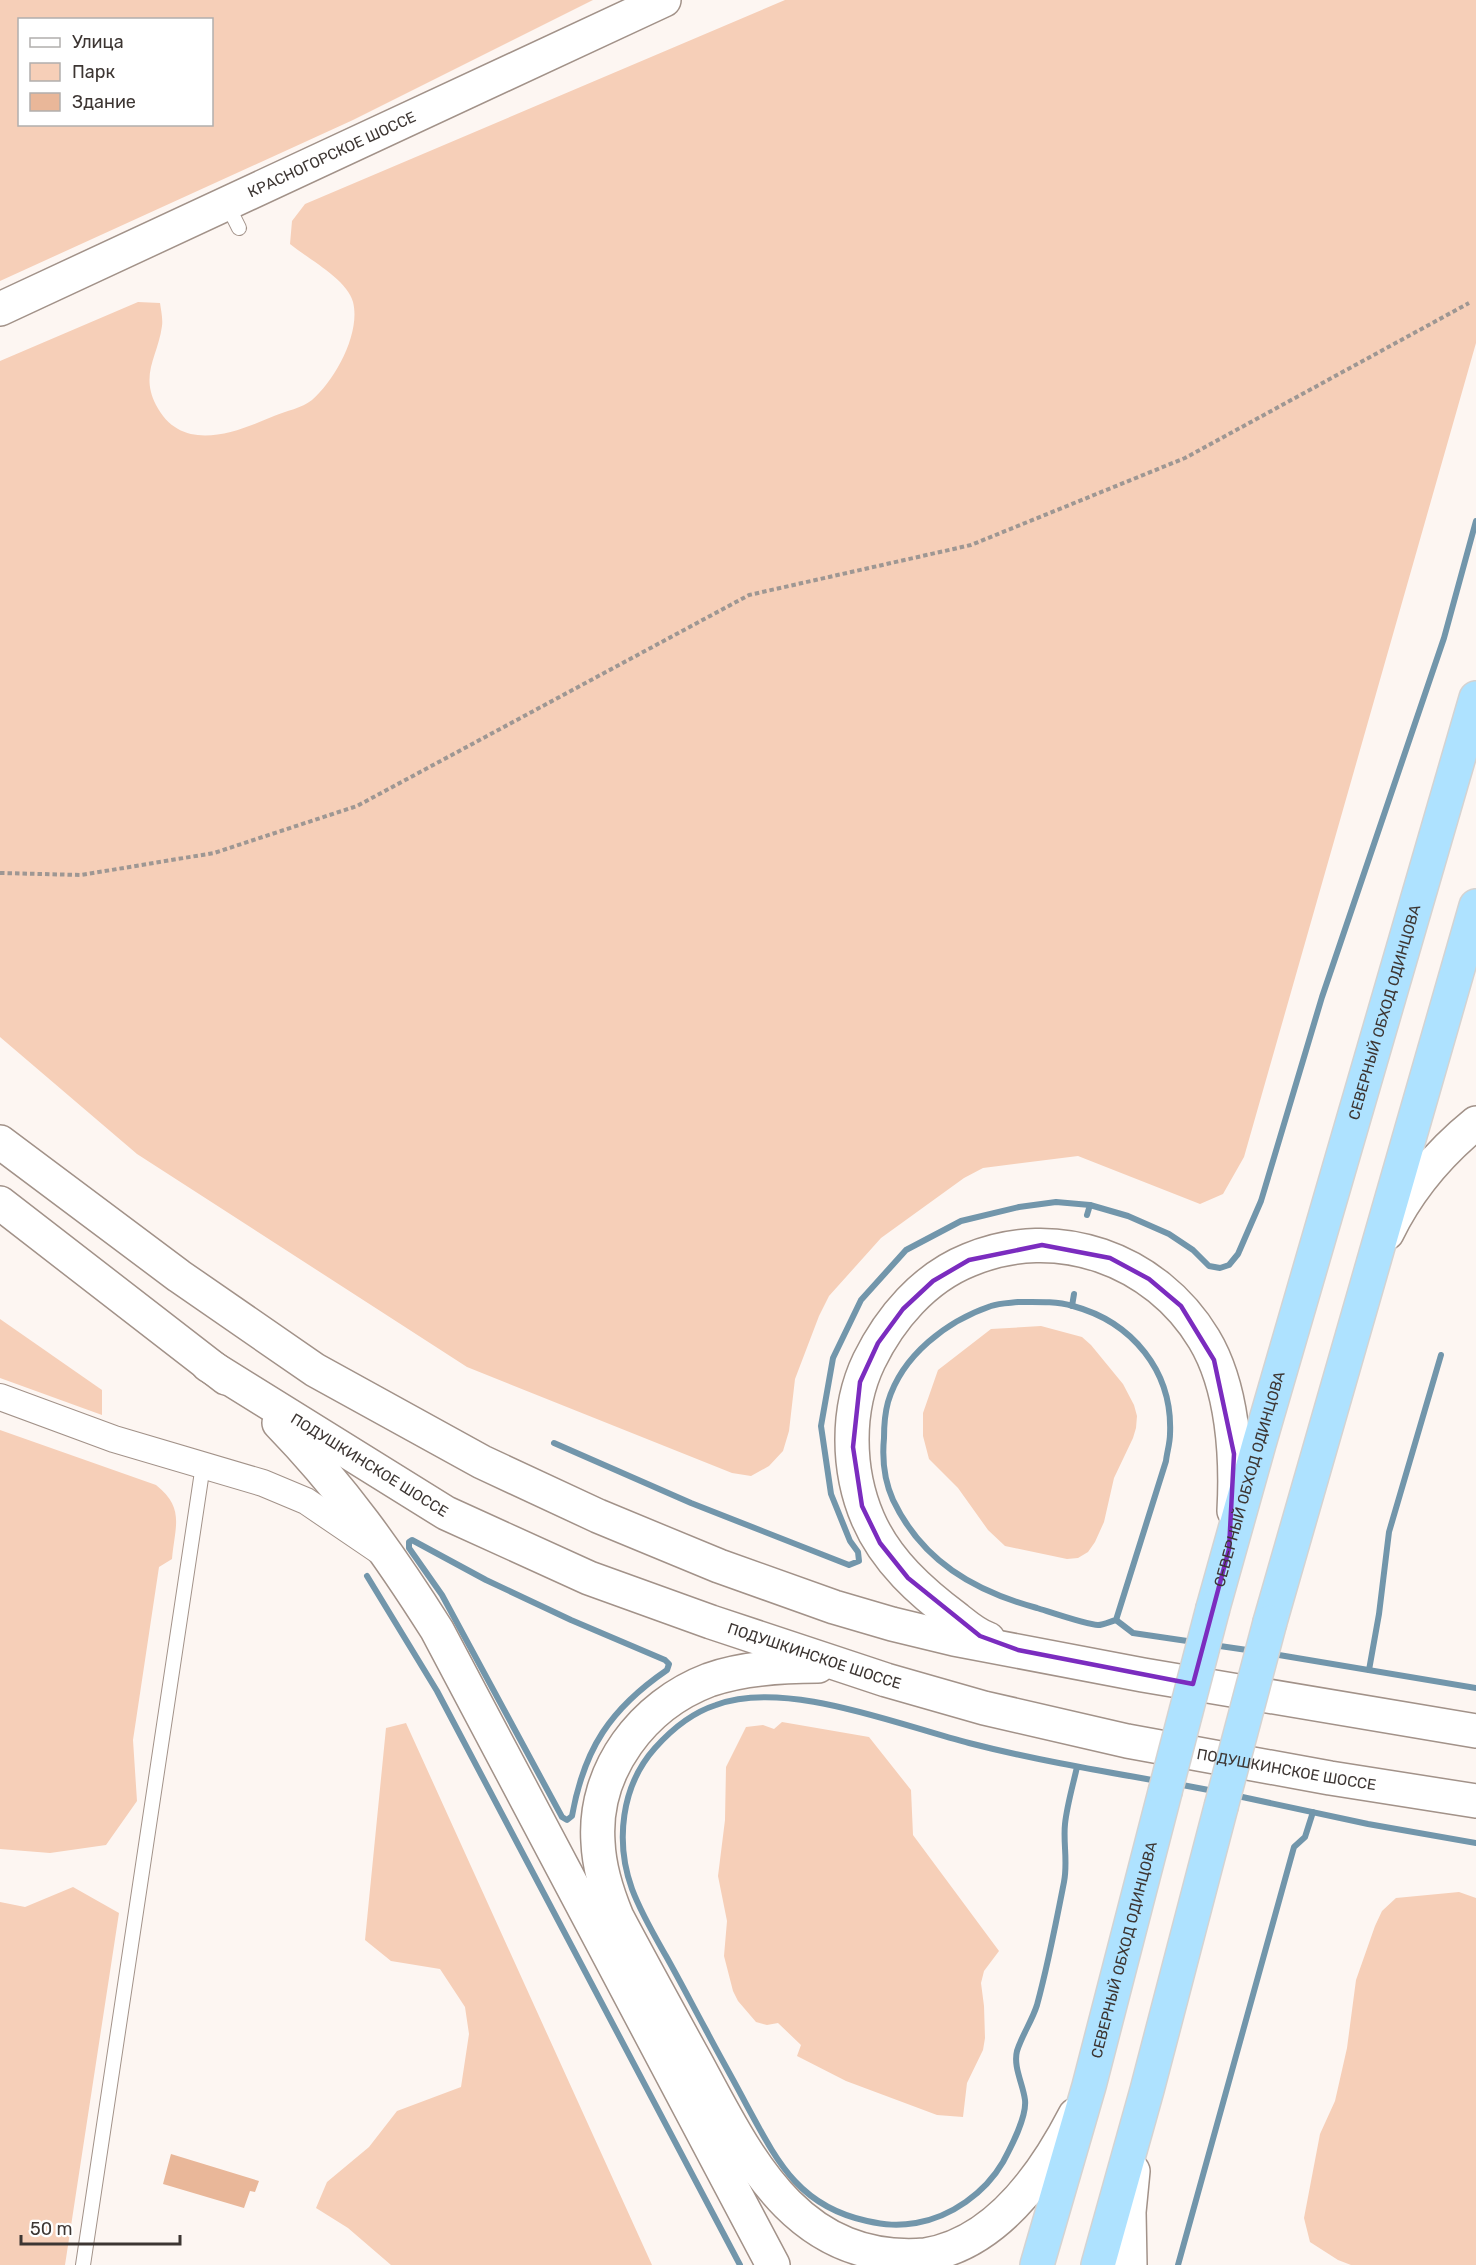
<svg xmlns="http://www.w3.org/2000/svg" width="1476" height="2265" font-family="Rubik,sans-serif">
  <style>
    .green { fill: #f6cfb8; fill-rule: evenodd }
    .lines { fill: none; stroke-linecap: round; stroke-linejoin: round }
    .stream { stroke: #7296ab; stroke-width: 6 }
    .building { fill: #e9b799 }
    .service-casing { stroke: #a29289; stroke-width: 16 }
    .minor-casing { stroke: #a29289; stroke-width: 28 }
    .secondary-casing { stroke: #a29289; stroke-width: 36 }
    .trunk-casing { stroke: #d4d3d2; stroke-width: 36 }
    .path { stroke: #9e9793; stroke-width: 4; stroke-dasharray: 4.5 3; stroke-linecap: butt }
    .service { stroke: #fff; stroke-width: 14 }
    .minor { stroke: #fff; stroke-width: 26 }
    .secondary { stroke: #fff; stroke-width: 33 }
    .trunk { stroke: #aee2ff; stroke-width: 33 }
    .trunk-bridge-casing { stroke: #d4d3d2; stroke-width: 36; stroke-linecap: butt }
    .trunk-bridge { stroke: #aee2ff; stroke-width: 33 }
    .marked { fill: none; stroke: #7b2cbf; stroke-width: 4.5; stroke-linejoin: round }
    .labels { text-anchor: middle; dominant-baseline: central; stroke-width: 6; stroke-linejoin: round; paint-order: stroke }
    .street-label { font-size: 15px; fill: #3d3633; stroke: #fff }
  </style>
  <rect width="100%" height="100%" fill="#fdf6f2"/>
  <g class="green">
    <path d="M0,0H593L353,120L0,281ZM20,20H212V124H20Z"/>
    <path d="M785,0H1476V343L1244,1157L1223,1194L1200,1204L1078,1156L983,1168L964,1178L881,1238L829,1296L819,1316L795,1379L789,1431L783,1451L769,1466L751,1476L732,1473L467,1367L137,1154L0,1037V361L138,302L160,303C161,310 163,319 162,326C158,356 140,374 156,405C182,455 236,432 274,416C286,411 302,408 312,400C335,380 361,333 353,302C347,279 308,259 290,244L292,221L305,204Z"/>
    <path d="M0,1319L102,1390V1415L0,1378Z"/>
    <path d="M1041,1326L1082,1337L1091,1345L1123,1384L1134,1405L1137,1416L1136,1428L1133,1438L1114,1478L1104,1522L1095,1542L1088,1552L1078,1558L1067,1559L1005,1546L988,1530L958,1488L929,1459L923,1436V1413L938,1370L991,1329Z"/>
    <path d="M0,1430L156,1485C185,1508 175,1526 172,1559L159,1567L133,1740L137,1801L106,1845L50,1853L0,1849Z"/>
    <path d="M782,1722L869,1737L911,1790L913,1835L999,1951L984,1971L981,1983L984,2006L985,2038L983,2050L967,2083L963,2117L937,2115L846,2081L797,2056L801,2045L778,2023L767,2025L756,2022L738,2001L733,1991L724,1956L727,1921L718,1876L725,1820L726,1767L746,1727L763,1725L774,1729Z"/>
    <path d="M406,1723L652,2265H391L348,2228L316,2208L327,2182L369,2147L397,2111L461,2087L469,2034L465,2007L440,1969L391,1961L365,1940L386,1728Z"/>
    <path d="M73,1887L119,1913L65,2265H0V1902L25,1907Z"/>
    <path d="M1459,1892L1476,1898V2265H1351L1338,2260L1310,2242L1304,2218L1320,2134L1335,2101L1347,2048L1356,1980L1375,1926L1382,1911L1396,1898Z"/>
  </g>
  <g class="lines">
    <g class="stream">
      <path d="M1087,1215L1090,1205"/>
      <path d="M1018,1302C1036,1302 1055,1301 1073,1306C1132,1322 1173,1371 1170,1434C1170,1443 1167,1452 1166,1461L1116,1620C1111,1621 1104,1625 1098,1625C1088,1625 1050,1612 1037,1608C974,1591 922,1561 893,1500C884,1480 882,1459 884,1438C884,1426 885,1413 888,1402C902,1355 947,1321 991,1306C999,1303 1009,1303 1018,1302Z"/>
      <path d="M1072,1306L1074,1294"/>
      <path d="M554,1443L691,1503L849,1565L859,1561L858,1552L850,1541L831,1494L821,1426L833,1358L861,1300L906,1250L961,1221L1019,1207L1056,1202L1090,1205L1128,1216L1169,1234L1193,1250L1209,1266L1220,1268L1229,1265L1238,1254L1261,1201L1322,997L1444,638L1476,521"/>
      <path d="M412,1540L486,1580L571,1620L665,1660L669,1664L667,1670C610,1709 584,1749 572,1816L567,1820L562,1817L442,1595L409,1548V1542Z"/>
      <path d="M367,1576L437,1691L740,2265"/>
      <path d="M1116,1620L1133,1633L1194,1642"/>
      <path d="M1213,1645L1254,1651"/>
      <path d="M1273,1654L1476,1688"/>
      <path d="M1369,1670L1379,1614L1389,1532L1441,1355"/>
      <path d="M1077,1767C1073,1785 1067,1805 1065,1824C1063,1843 1068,1862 1064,1882C1056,1923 1048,1965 1037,2005C1032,2021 1022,2035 1017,2051C1013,2067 1023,2084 1025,2100C1027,2117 1011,2147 1003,2162C985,2193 951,2217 916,2223C898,2226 885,2225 867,2221C798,2206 777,2161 746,2104C733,2079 719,2055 706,2030C693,2006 680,1981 666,1956C654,1935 641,1913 632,1889C615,1842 621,1786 655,1748C672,1729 691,1713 716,1705C786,1679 898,1725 969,1743C1031,1759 1095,1770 1158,1781"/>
      <path d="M1177,1784L1214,1791"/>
      <path d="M1233,1795L1368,1824L1476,1843"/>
      <path d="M1178,2265L1294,1847L1305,1837L1313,1812"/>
    </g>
  </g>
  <path class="building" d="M171,2154L259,2181L255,2192L250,2191L244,2208L163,2184Z"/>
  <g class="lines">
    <g class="service-casing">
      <g id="service">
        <path d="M227,204L239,228"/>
        <path d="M83,2265L203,1465"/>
      </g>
    </g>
    <g class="minor-casing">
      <path id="minor" d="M0,1397L114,1439L263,1483L306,1501L378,1550"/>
    </g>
    <g class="secondary-casing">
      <g id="secondary">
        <path id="s1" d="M0,309L664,0"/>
        <path d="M0,1142L179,1276L315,1370L482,1462L598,1516L719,1566L834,1607L892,1624L954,1639L1143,1675L1476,1731"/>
        <path d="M0,1203L226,1378"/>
        <path d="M1387,1233C1408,1190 1439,1153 1476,1123"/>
        <path id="s2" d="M208,1365L446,1513L589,1578L711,1622L886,1680L984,1708L1127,1741L1330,1778L1476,1801"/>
        <path d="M279,1423C342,1488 389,1554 437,1630L773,2265"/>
        <path d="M988,1639C976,1635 967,1627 957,1619C921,1592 886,1561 868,1519C847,1470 846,1409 869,1361C890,1318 924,1278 969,1260C1056,1223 1156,1259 1204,1339C1233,1387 1237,1457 1234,1511"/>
        <path d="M818,1666C782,1666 743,1668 709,1680C643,1705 593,1770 598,1842C599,1868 607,1893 617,1917C643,1966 670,2015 697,2064C747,2157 797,2265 925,2255C996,2244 1044,2175 1075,2115"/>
        <path d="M1130,2265L1129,2212L1133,2171"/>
      </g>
    </g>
    <g class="trunk-casing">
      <g id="trunk">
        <path id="s3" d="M1213,1608L1259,1444L1476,698"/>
        <path d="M1270,1622L1476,906"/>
        <path id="s4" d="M1037,2265L1089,2086L1165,1792"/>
        <path d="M1098,2265L1147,2090L1221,1807"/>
      </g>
    </g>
    <path class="path" d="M0,873L81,875L214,853L357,806L749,595L971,545L1185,458L1469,303"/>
    <use href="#service" class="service"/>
    <use href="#minor" class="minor"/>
    <use href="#secondary" class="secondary"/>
    <use href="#trunk" class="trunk"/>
    <g class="trunk-bridge-casing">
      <g id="trunk-bridge">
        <path d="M1165,1792L1213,1608"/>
        <path d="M1221,1807L1270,1622"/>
      </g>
    </g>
    <use href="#trunk-bridge" class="trunk-bridge"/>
  </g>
  <path class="marked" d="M1042,1245L1110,1258L1149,1279L1181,1306L1214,1360L1234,1454L1229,1549L1193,1684L1018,1650L980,1636L908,1578L880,1543L862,1506L853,1447L860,1382L878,1343L903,1309L933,1281L969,1260Z"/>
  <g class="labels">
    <g class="street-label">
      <text stroke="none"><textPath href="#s1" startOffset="366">КРАСНОГОРСКОЕ ШОССЕ</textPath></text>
      <text stroke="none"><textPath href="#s3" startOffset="620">СЕВЕРНЫЙ ОБХОД ОДИНЦОВА</textPath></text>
      <text stroke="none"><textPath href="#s2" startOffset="190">ПОДУШКИНСКОЕ ШОССЕ</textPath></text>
      <text stroke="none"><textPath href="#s3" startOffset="134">СЕВЕРНЫЙ ОБХОД ОДИНЦОВА</textPath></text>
      <text stroke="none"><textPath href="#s2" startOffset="676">ПОДУШКИНСКОЕ ШОССЕ</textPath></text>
      <text stroke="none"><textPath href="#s2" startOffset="1162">ПОДУШКИНСКОЕ ШОССЕ</textPath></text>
      <text stroke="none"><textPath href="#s4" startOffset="327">СЕВЕРНЫЙ ОБХОД ОДИНЦОВА</textPath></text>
    </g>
  </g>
  <rect x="18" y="18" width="195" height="108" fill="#ffffff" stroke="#b1afad" stroke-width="1.5"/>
  <rect x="30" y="38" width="30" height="9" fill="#ffffff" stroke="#b1afad" stroke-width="1.5"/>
  <text x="72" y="48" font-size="18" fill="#3d3633">Улица</text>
  <rect x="30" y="63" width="30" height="18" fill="#f6cfb8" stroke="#b1afad" stroke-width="1.5"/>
  <text x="72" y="78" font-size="18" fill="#3d3633">Парк</text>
  <rect x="30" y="93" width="30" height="18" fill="#e9b799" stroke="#b1afad" stroke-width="1.5"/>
  <text x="72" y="108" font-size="18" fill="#3d3633">Здание</text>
  <path d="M21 2235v9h159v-9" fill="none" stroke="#3d3633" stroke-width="3"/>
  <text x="30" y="2235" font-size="18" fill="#3d3633" stroke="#ffffff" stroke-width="4.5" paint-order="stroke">50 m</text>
</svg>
